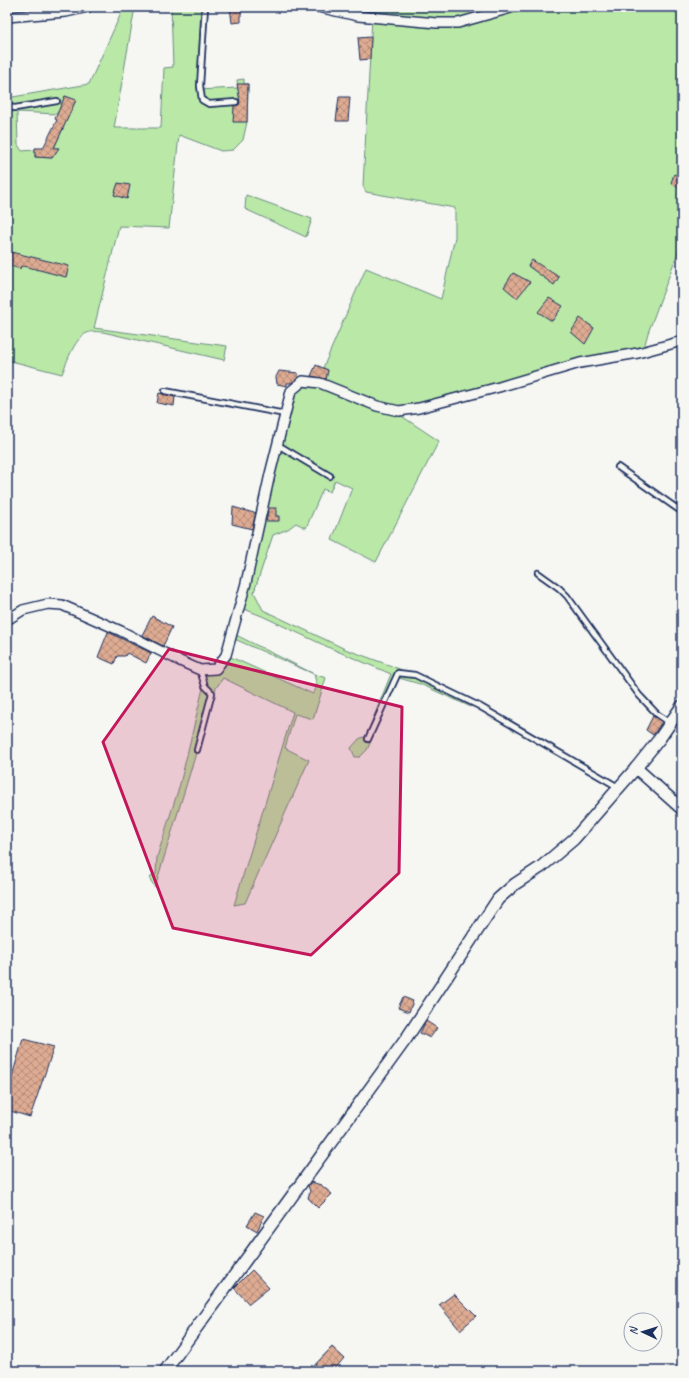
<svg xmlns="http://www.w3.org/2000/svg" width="689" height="1378" font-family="Caveat,sans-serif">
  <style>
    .green { fill: #bae8a7; stroke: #6a8c82; fill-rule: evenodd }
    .building { fill: url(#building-cross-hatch); stroke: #1b2f5e }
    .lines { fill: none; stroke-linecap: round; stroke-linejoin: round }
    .service-casing { stroke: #1b2f5e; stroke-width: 8 }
    .minor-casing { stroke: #1b2f5e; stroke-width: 12 }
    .tertiary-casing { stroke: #1b2f5e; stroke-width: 14 }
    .service { stroke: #f6f6f2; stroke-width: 4.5 }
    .minor { stroke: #f6f6f2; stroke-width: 9 }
    .tertiary { stroke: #f6f6f2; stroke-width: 11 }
    .marked { fill: #c2185b; fill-opacity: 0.2; stroke: #c2185b; stroke-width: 3; stroke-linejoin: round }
  </style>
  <defs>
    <pattern id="building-cross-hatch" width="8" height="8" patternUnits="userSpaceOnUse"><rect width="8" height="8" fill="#deab92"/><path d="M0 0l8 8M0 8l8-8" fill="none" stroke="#b38c7a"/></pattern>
  </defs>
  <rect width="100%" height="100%" fill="#f6f6f2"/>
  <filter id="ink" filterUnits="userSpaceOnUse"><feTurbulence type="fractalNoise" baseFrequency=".025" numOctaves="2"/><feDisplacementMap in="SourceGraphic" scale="8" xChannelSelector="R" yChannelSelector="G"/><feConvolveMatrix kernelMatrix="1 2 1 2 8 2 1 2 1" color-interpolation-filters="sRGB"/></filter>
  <g filter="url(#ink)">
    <g class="green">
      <path d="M124,7H135L114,128H161L164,68L173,67L171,7H201L197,90L238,88L237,80L244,79V84H248L247,122L243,140L233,150L221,151L179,135L169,228L119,226L94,328L227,346L224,360L103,332C99,332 94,331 90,332C75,335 67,362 62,374L7,360V98L89,84ZM65,96L76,100L54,148H58L52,158L35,157V150L22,151L18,145L17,112L57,114Z"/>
      <path d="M344,7H682V241L648,333L643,351L397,413L439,441L376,562L332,540L352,488L335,480L330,492L323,489L306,528L296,523L288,529L273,535L254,592L263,610L345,649L389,665L415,675L471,703V707L420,684L399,678L367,750L360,757H355L351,748L359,739L366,736L391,674L330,648L262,616L244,609L233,625L236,635L314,674L326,678L313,719L295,714L285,748L309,760L245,903L234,905L293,712L223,678L216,688L155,887L149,878L156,874L157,857L180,784L203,688L200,670L216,669L226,655L313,694L317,686L314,674L230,637L291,391L303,381L325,385L328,370L323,368L366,268L441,299L455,237V208L366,192L363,186L372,17L344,13Z"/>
      <path d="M246,195L312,219L306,237L245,209Z"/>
    </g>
    <g class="building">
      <path d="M230,7H241V22L232,23Z"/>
      <path d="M371,37L370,59L360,60L358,38Z"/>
      <path d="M237,84H248L247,122H233L234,106L238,105L240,102Z"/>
      <path d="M65,96L76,100L54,148H59L52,158L35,157V148H43L57,120L55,119Z"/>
      <path d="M339,97H350L348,121H336Z"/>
      <path d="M674,174L682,178V190L671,183Z"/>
      <path d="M118,183L130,185L127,199L114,195Z"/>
      <path d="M11,252L69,266L66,277L28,267L21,266L20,269L8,265Z"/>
      <path d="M532,260L559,277L554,285L528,266Z"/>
      <path d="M513,273L530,282L517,298L504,287Z"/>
      <path d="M549,298L563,306L552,321L538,312Z"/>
      <path d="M580,318L594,328L585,344L571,332Z"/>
      <path d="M316,365L328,370L326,379L311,376Z"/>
      <path d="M279,371L298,373V378L291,383H287V386L277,384L276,377Z"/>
      <path d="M159,393L175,397L174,406L157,403Z"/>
      <path d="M233,507L254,513L256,512L252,529L232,524Z"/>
      <path d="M269,508H276V516H279V521H266Z"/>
      <path d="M152,616L172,627L163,646L142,635Z"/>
      <path d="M108,632L151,653L146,663L127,653L125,656H117L114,664L98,657Z"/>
      <path d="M653,716L662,722L653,735L646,730Z"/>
      <path d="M403,997L413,1001L409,1012L398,1008Z"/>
      <path d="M426,1021L437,1028L430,1038L420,1033Z"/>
      <path d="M23,1039L54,1047L30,1117L7,1110V1093Z"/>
      <path d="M311,1182L321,1185L332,1194L318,1208L308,1198L310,1191L308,1186Z"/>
      <path d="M255,1212L264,1216L257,1231L247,1225Z"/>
      <path d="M252,1270L269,1288L249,1304L234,1288Z"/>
      <path d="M454,1294L476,1316L460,1330L439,1305Z"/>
      <path d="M332,1347L344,1358L333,1371H309Z"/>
    </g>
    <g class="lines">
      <g class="service-casing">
        <g id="service">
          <path d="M205,7L200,86L202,100L209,104L236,102"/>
          <path d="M7,107L15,108L57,101"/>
          <path d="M165,391L285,414"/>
          <path d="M278,445L330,476"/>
          <path d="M618,467L682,512"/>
          <path d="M538,573L559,588L567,596L639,695L657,714L670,723"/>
          <path d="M368,739L398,673L415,675L479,706L618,787"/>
          <path d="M197,750L212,693L205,686L200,670"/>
        </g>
      </g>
      <g class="minor-casing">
        <g id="minor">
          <path d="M318,7L358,16L437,23H458L514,7"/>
          <path d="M7,17L66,12L88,7"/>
          <path d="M7,620L23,610L48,604L62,605L121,631L180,661L200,670L216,669L226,655L246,583L270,474L291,391L303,381L320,383L377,406L399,411L419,408L499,387L580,363L638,353L682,341"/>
        </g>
      </g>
      <g class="tertiary-casing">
        <g id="tertiary">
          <path d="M636,768L682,809"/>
          <path d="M165,1371L406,1039L498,899L515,884L541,867L574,839L636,768L660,738L682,706"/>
        </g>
      </g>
      <use href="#service" class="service"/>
      <use href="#minor" class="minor"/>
      <use href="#tertiary" class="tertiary"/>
    </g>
  </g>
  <path class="marked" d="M169,649L402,707L399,873L311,955L173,928L103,742Z"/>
  <rect width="689" height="1378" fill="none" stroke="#f6f6f2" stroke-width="24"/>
  <rect x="12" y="12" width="665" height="1354" fill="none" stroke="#1b2f5e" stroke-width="1.5" filter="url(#ink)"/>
  <g transform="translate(643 1332) rotate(274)"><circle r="19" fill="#f6f6f2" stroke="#9ea6b7"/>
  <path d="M0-3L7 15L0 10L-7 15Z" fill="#1b2f5e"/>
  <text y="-6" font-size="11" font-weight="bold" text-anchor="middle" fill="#1b2f5e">N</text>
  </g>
</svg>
